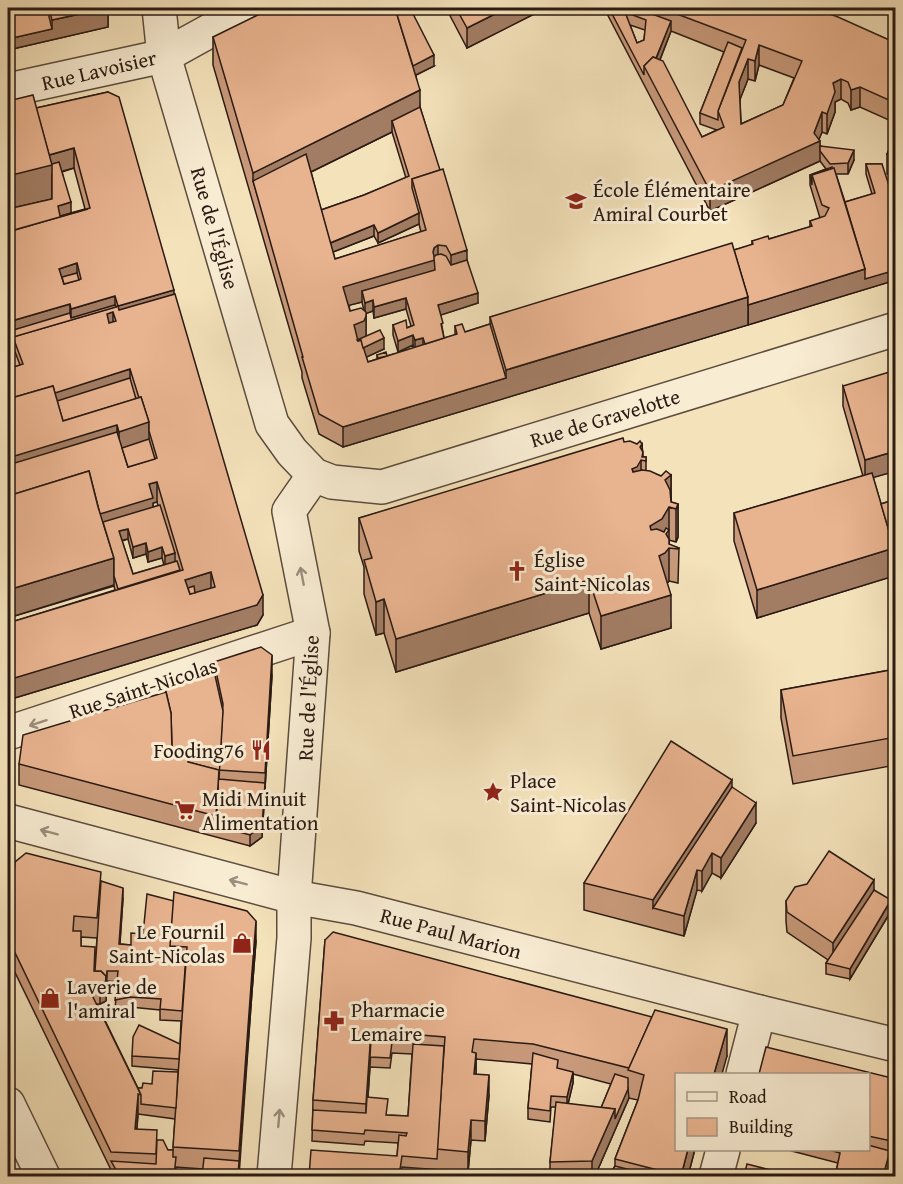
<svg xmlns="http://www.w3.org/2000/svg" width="903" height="1184" font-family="'Gentium Book Plus',serif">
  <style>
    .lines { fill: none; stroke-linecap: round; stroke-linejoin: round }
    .street-casing { stroke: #5c4c3d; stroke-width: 36 }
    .street { stroke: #f8ecd3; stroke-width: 33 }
    .wall { fill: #c89a7b; stroke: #2a1a13; stroke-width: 1.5; fill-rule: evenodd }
    .shaded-wall { fill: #a27d64; stroke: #2a1a13; stroke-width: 1.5 }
    .building { fill: #e8b38f; stroke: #2a1a13; stroke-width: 1.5; fill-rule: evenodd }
    .oneway { stroke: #9b8e7d }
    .labels { text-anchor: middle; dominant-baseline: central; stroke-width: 6; stroke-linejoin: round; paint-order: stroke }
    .street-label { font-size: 21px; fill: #2a1a13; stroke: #f8ecd3 }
    .poi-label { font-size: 21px; fill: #2a1a13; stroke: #f8ecd3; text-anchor: start }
  </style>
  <rect width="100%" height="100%" fill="#f4e2bb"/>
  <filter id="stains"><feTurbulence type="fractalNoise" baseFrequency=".00333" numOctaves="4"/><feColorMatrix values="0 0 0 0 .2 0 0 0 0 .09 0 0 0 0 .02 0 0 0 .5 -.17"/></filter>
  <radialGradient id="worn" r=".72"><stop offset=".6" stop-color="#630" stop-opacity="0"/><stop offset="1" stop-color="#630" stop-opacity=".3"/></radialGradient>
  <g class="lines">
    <g class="street-casing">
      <g id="street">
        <path d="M159,8L164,56L272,424L292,452L314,475L332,482L382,487L896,329"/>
        <path d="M8,90L164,56L251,8"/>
        <path d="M8,733L313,633"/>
        <path d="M8,821L294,897L356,908L759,1012L896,1045"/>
        <path d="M743,1074L759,1012"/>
        <path d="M8,1104L43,1176"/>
        <path d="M274,1176L294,938V897L313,633L289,511L314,475"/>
        <path d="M716,1176L723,1150"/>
      </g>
    </g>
    <use href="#street" class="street"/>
  </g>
  <g class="wall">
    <path d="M8,8H108V27L8,50Z"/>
    <path d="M446,8H546L467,48Z"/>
    <path d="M604,8H813L896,43V125L892,127L889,120L860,107L851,110L848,103L841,99L835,102V112L827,134L822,132L819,139L820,146L854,160L848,174H836L845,202L872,194L866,174V164H882L896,280L343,447L319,434L302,378V372L213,65V37L434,66L416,75L420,107L467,260L478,303L440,315L444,338L455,335V326L465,332L490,324V317L734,250L752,245V241L769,239L810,227V221L820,218L810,185V175L826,169L820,161L710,211ZM630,25L645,30L644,40L637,43ZM671,31L724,52L700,113V124L717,130L702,137L660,60ZM759,65L794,78L783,105L741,124L740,99L748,79L755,81ZM392,132L406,178L364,195L321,210L311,172ZM419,224L421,232L335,259L333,252L374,236L378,243ZM362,302L364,311H350L349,305ZM406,309L411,326L407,328L393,325V335L398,352L413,345L414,348L387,356L377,355V359L368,362L366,357L384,349L366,336V313L373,311L374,318Z"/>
    <path d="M108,92L174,294L263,615L257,625L8,700V623L115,590L114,586L8,618V351L11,350L10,342H8V232L11,231L8,218V101L36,108ZM74,168L85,209L60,216L71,213L62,172ZM157,502L158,506L153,507V503ZM128,539L133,558L146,554L148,562L162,558L164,565L133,574L122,541Z"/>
    <path d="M896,134V175L887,174V154Z"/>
    <path d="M843,386L896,471L873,477L881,504L896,499V574H894V576L757,618L734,541V513L863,476L843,406Z"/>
    <path d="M624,442L637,444H642L643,457H646V471L661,476L671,475V502L678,504V537L676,542L669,540V545L679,548L678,583L669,581L667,583L671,628L601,649L589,613L396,672L384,633L376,635L364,594V567L359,551V518Z"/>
    <path d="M214,662L272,675L262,837L250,846L19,785V764L161,694V688L214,671Z"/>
    <path d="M896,669V765L793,784L781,718V690Z"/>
    <path d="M732,787L756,823L721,878L712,873L702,891L697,890L684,936L584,910V883Z"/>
    <path d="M101,881L123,898L120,944L131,945L256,941L252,992L239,1176L203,1169L176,1167L175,1176H114L8,958V938ZM81,937L97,938L95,965L81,946ZM107,981L117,982L115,1010L130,1007L160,1010V1020L181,1021L180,1044L132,1056V1066L178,1070V1072L142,1088H138L97,1004H100L106,1001ZM138,1114L175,1119L173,1150H168L157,1140L137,1129Z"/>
    <path d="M874,890L891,911L850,979L826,974V963L828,960L787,932L786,921V901Z"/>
    <path d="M325,940L727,1056L676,1149H695L688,1176H609L615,1166V1159L638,1100L629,1098L595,1176H550V1162L556,1107H551L550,1122L528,1119V1108L532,1064L476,1059V1074L489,1095L485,1141L471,1140L468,1172L402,1167L401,1176H309L397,1156L398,1143L365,1141L364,1145L312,1141L313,1100ZM392,1053L412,1054L408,1116L387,1115L368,1098L370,1067L390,1068ZM573,1074L611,1084L601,1108L568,1104L573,1083Z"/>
    <path d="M868,1074L896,1079V1162L890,1161L886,1176H836V1172L838,1163L784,1149H868Z"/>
  </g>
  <g class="shaded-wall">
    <path d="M108,8V27L8,50V39L52,29V20Z"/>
    <path d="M507,8H546L467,48V28Z"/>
    <path d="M671,21V31L653,77V67Z"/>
    <path d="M759,45V65L755,81V61Z"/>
    <path d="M434,55V66L408,79V68Z"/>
    <path d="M748,59V79L739,102V82Z"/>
    <path d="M841,79V99L835,102V112L827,134V114L833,83Z"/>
    <path d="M860,87V107L851,110V90Z"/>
    <path d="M420,90V118L392,121V132L258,198L253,181V173Z"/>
    <path d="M896,105V125L892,127V107Z"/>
    <path d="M822,112V132L818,142L820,141V161L710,211V191L814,133Z"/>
    <path d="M74,148V168L52,174V199L8,209V176L46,156Z"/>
    <path d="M854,150V160L848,174V163Z"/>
    <path d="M71,202V213L58,217V206Z"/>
    <path d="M419,213V224L378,243V233Z"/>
    <path d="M374,225V236L328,254V244Z"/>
    <path d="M438,245V265L435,280L362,291V302L343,307V287L433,252L434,248Z"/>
    <path d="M467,250V270L451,275V255Z"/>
    <path d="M77,263V284L59,278V269Z"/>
    <path d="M865,269L896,270V280L748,325V305Z"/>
    <path d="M174,290V304L119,330L118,306Z"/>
    <path d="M478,293V303L438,316V305Z"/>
    <path d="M115,296V316L113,312V332L71,329V309Z"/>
    <path d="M748,297V325L343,447V427L506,378V370Z"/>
    <path d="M406,298V309L374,318V307Z"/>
    <path d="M373,300V311L365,314V303Z"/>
    <path d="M70,304V324L10,331V342H8V322Z"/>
    <path d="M366,316V336L356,344L354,325Z"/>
    <path d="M413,335V345L398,352V341Z"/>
    <path d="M384,338V349L358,361V350Z"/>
    <path d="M423,338V348L415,351V340Z"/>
    <path d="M130,369V389L56,412L8,406Z"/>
    <path d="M141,414L149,422V450L119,449V432L117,425V452L8,486V458Z"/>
    <path d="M642,444L643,460H641V493L632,469L640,447Z"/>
    <path d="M896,451V471L865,480V460Z"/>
    <path d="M671,475V508L669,507V581L665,586L650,559V526L665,480Z"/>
    <path d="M157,482V502L153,503V518L98,524V514L149,484Z"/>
    <path d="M678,504V537L676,542V509Z"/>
    <path d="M128,529V539L119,541V531Z"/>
    <path d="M146,543V554L133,558V547Z"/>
    <path d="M162,547V558L148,562V552Z"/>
    <path d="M894,548L896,563V574H894V576L757,618V590Z"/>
    <path d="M175,553V563L165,566V556Z"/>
    <path d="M114,558V585L8,618V590Z"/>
    <path d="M211,572V592L188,599L185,580Z"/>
    <path d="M589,580V613L396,672V639Z"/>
    <path d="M263,595V615L257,625L8,700V680Z"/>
    <path d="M671,595V628L601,649V616Z"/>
    <path d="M384,599V633L376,635V602Z"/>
    <path d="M272,655V675L262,837L250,846V835L265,783Z"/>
    <path d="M732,780V807L653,908V900Z"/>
    <path d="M756,803V823L721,878V858Z"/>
    <path d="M712,853V873L702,891V871Z"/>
    <path d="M697,870V890L684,936V916Z"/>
    <path d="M874,880V900L833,963V943Z"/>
    <path d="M123,888V898L119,955V944Z"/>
    <path d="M891,900V911L850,979V969Z"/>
    <path d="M256,921V941L252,992L238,1176L252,972Z"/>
    <path d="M107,971L106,1001L100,1004V984Z"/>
    <path d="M727,1029V1056L722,1074H714Z"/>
    <path d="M371,1031V1051L366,1124V1104Z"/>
    <path d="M476,1053V1073L474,1094V1074Z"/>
    <path d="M573,1072V1083L567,1108V1097Z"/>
    <path d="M489,1075V1095L485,1141V1121Z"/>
    <path d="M628,1089L629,1098L595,1176H592V1161L615,1109Z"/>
    <path d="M138,1094V1114L135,1149V1129Z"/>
    <path d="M471,1120V1140L468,1172V1152Z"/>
    <path d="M688,1149H695L688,1176H681Z"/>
    <path d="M890,1151V1161L886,1176H883Z"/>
  </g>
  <g class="building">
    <path d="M8,8H47L52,29L8,39Z"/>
    <path d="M49,8H107L52,20Z"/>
    <path d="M272,8H395L420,90L253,173L213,37Z"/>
    <path d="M395,8H410L434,55L413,66Z"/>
    <path d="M456,8H507L467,28Z"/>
    <path d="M609,8H636L671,21L656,58L653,57L644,66V75ZM625,12L646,20L644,40L637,43Z"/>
    <path d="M661,8H813L838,17L896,43V105L892,107L889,100L860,87L851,90L848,82L841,79L833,83L835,92L827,114L822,112L814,133L820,141L710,191L644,66L653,57L663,61L702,137L724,127L718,111L746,40ZM759,45L802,61L783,105L741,124L739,82L748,59L755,61Z"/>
    <path d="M728,42L742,48L718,111V120L700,113Z"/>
    <path d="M108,92L119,97L174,290L118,306L119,310L175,294L263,595L257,605L8,680V623L183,570L157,482L149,484L153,498L100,514L89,471L8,496V465L117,432L128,467L157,458L149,431V422L141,397L139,398L130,369L55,393L53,386L8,399V368L23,364L13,337L118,306L115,296L71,309L70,304L8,322V232L90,208L74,148L49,155L36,108ZM77,263L81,279L64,284L59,269ZM113,312L116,321L109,323L107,314ZM211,572L215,587L190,594L185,580Z"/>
    <path d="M33,95L52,165L8,176V101Z"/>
    <path d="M420,107L440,170L412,179V188L419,213L378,233L374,225L330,243L321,210L364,195L409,176L392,121Z"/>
    <path d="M896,134V154H887Z"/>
    <path d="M820,146L854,150L848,163L830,164L820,151Z"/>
    <path d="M306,154L335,259L426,230L412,179L443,169L467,250L451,255L446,246L438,245L434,248L433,252L435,260L343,287L350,311L361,308L366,312V316L364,321L354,325L358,341L361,340L368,362L457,334L455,326L462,324L465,332L490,324L506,378L343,427L319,414L302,357H303L253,181Z"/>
    <path d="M59,162L71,202L58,206L60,216L88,209L14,230L8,209L52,199V164Z"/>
    <path d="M866,164H882L896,207V270L865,279V269L845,202L875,193Z"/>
    <path d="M832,167V169L812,175V185L810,175Z"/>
    <path d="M834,168L865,269L748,305V297L734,250L753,244L752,241L768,236L769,239L812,226L810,221L825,216L829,208L822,205L812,175Z"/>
    <path d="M732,243L748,297L506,370L490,317Z"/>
    <path d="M441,254L446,256L451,265L467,260L478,293L438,305L443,323L441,324L444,338L425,344L423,338L415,340L413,335L398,341L393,325L406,320L407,328L414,325L406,298L374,307L373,300L365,303L362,291L435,270L434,257L436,255Z"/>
    <path d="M77,273L79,280L64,284L62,277Z"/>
    <path d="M115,305L116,307L13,337V346L10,331L70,313L71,318Z"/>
    <path d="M380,330L384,338L363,348L361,340L358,341L357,340Z"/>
    <path d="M14,349L20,365L10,368L8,358V351Z"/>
    <path d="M386,352L387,356L378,358L377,355Z"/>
    <path d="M896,370V451L865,460L843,386Z"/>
    <path d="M130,378L136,399L63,421L57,401Z"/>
    <path d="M53,386L63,421L141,397L149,422L119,432L117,425L8,458V399Z"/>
    <path d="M623,438L624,442L630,441L637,444L640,441L642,444L640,447L643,452L642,457H646V461L641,460L637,467L632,469L633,472L642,470L650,471L661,476L666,471L671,475L665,480L670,490L671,502L678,504L676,509L669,507L662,519L650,526L651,530L657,529L664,532L666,528L669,530L666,534L669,539V544L679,548L678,549L669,548L665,553L659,556L671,595L601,616L589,580L396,639L384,599L376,602L364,560L372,558L359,518Z"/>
    <path d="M149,439L155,459L128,467L122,448Z"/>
    <path d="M89,471L98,507L114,558L8,590V496Z"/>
    <path d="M872,473L894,548L757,590L734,513Z"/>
    <path d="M896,499V563H894V548L881,504Z"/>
    <path d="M160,505L175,553L165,556L162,547L148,552L146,543L133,547L128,529L119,531L133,574L177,561L180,570L118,589L114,576V558L103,522Z"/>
    <path d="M194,586L195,593L190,594L188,588Z"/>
    <path d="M261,647L272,655L265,773L219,770L223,704L214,662Z"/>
    <path d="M896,669V737L793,756L781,690Z"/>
    <path d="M214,671L223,711L219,779L265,783L262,826L250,835L216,826L219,770L188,762L189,748L172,749L171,713L166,692L163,693L161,688Z"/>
    <path d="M166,692L171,713L172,749L189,748L188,762L219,770L216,816L19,764L23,735Z"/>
    <path d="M671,741L732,780L653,900L584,883Z"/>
    <path d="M732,787L756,803L721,858L712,853L702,871L697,870L684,916L653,908Z"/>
    <path d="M829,851L874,880L833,943L787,912L786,901L795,887L807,884Z"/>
    <path d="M26,853L101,872L97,918L74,916L73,931H81V946L95,947L94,971H101L106,976V981L100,984H93L92,995L141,1095L138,1094V1096L135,1129L157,1130L156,1154L111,1152L8,938L15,862Z"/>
    <path d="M101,881L123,888L119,944L131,945V933L143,934L147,894L174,901L170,955L186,956L182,1011L160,1009L161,999L130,997L115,1000L118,971H107L106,985V976L101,971H95Z"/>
    <path d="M874,890L891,900L850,969L826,963Z"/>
    <path d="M174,892L247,911L256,921L252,972L239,1151L173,1147L187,947L170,946Z"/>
    <path d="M333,932L652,1017L629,1068L533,1044L474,1039L472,1052L476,1053L474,1074L489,1075L485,1121L471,1120L468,1152L437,1149L445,1037L371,1031L366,1104L313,1100L325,940Z"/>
    <path d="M655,1010L727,1029L714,1074H676V1149H688L681,1176L615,1159L638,1100L644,1075L628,1070Z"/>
    <path d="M139,1025L180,1044L179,1059L132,1056L133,1037Z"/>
    <path d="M371,1040L392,1042L390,1058L370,1057Z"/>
    <path d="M413,1044L444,1046L437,1159L402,1156L399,1176H309L311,1150L397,1156L399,1135L406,1136L407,1133L365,1130L364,1134L312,1130L313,1110L366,1113L367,1097L388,1099L386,1115L408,1116Z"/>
    <path d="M766,1047L896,1079V1142L868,1136V1074H759Z"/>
    <path d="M533,1053L558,1060L557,1068L573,1072L567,1097L551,1096L550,1111L528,1108Z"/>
    <path d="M153,1071L178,1072L176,1108L141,1104V1095L138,1088H142L143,1083L152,1084Z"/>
    <path d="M615,1074L628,1078V1089L615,1119V1109L601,1108Z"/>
    <path d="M556,1102L615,1109L592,1161L550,1162Z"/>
    <path d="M157,1140H163L168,1150H173V1157H176L174,1176L119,1175L111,1161L156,1164Z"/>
    <path d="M868,1145L890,1151L883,1176H843L844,1174L836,1172L840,1153L826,1149H868Z"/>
    <path d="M204,1158L239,1161L238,1176H202Z"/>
    <path d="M747,1164L782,1173L781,1176H744Z"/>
    <path d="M615,1166L654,1176H609Z"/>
  </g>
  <defs><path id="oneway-shaft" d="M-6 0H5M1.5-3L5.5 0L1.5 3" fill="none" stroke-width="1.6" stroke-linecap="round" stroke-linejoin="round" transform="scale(1.5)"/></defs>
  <g class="oneway">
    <use href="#oneway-shaft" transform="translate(302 576) rotate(-101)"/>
    <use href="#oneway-shaft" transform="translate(38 723) rotate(162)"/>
    <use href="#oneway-shaft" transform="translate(49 832) rotate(-165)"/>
    <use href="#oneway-shaft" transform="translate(238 882) rotate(-165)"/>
    <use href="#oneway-shaft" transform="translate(279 1118) rotate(-85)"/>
  </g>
  <defs>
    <g id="school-bare" transform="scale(1.62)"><path d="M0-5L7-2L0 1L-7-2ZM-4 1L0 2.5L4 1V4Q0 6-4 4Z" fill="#8f2418" stroke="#f8ecd3" stroke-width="2.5" paint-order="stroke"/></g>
    <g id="church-bare" transform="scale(1.62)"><path d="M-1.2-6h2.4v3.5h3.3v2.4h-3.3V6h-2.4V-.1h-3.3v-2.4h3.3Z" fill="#8f2418" stroke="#f8ecd3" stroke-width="2.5" paint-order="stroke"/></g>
    <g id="restaurant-bare" transform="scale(1.62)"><path d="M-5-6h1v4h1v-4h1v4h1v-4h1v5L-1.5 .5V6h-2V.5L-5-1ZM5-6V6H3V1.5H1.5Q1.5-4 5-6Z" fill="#8f2418" stroke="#f8ecd3" stroke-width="2.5" paint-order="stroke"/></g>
    <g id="sight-bare" transform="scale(1.62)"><path d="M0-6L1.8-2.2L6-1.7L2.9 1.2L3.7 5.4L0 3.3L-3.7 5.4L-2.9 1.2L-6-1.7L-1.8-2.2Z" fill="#8f2418" stroke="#f8ecd3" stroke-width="2.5" paint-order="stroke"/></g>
    <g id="supermarket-bare" transform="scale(1.62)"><path d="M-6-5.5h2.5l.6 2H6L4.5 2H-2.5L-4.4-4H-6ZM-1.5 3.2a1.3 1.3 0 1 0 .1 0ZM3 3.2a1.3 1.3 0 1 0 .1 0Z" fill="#8f2418" stroke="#f8ecd3" stroke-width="2.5" paint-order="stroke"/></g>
    <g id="shop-bare" transform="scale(1.62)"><path d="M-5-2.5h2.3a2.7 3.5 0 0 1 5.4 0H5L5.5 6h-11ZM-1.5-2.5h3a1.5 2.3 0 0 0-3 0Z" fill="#8f2418" stroke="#f8ecd3" stroke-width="2.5" paint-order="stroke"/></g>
    <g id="pharmacy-bare" transform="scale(1.62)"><path d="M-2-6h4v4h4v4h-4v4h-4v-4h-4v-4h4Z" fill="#8f2418" stroke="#f8ecd3" stroke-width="2.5" paint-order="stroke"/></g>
  </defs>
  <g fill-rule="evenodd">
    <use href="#school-bare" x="576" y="201"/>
    <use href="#church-bare" x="517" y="571"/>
    <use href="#restaurant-bare" x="261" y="750"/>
    <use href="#sight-bare" x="493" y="792"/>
    <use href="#supermarket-bare" x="185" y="810"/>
    <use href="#shop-bare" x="242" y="943"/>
    <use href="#shop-bare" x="50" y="998"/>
    <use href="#pharmacy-bare" x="334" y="1021"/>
  </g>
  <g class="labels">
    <g class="street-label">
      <text transform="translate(99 70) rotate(-13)">Rue Lavoisier</text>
      <text transform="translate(215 228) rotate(74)">Rue de l'Église</text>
      <text transform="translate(605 418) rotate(-17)">Rue de Gravelotte</text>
      <text transform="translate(143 688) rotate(-18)">Rue Saint-Nicolas</text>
      <text transform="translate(308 698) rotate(-87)">Rue de l'Église</text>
      <text transform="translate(451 933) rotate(15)">Rue Paul Marion</text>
    </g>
    <g class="poi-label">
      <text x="593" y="189">École Élémentaire<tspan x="593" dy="24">Amiral Courbet</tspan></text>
      <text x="534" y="559">Église<tspan x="534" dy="24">Saint-Nicolas</tspan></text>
      <text x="244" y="750" text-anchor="end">Fooding76</text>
      <text x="510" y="780">Place<tspan x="510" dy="24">Saint-Nicolas</tspan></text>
      <text x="202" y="798">Midi Minuit<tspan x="202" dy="24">Alimentation</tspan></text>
      <text x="225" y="931" text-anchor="end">Le Fournil<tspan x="225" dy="24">Saint-Nicolas</tspan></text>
      <text x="67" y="986">Laverie de<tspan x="67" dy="24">l'amiral</tspan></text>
      <text x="351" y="1009">Pharmacie<tspan x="351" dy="24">Lemaire</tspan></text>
    </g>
  </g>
  <rect width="903" height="1184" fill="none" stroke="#f4e2bb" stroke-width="30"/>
  <rect x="9" y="9" width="885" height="1166" fill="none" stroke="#2a1a13" stroke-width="3"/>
  <rect x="15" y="15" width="873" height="1154" fill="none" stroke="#2a1a13" stroke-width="1.5"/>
  <rect x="675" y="1073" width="195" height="78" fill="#f8ecd3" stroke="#a69886" stroke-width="1.5"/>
  <rect x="687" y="1092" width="30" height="9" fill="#f8ecd3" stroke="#a69886" stroke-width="1.5"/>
  <text x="729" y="1103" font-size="18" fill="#2a1a13">Road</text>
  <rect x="687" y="1118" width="30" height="18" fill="#e8b38f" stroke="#a69886" stroke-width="1.5"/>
  <text x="729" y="1133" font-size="18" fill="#2a1a13">Building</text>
  <rect width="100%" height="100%" filter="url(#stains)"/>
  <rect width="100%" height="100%" fill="url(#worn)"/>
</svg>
